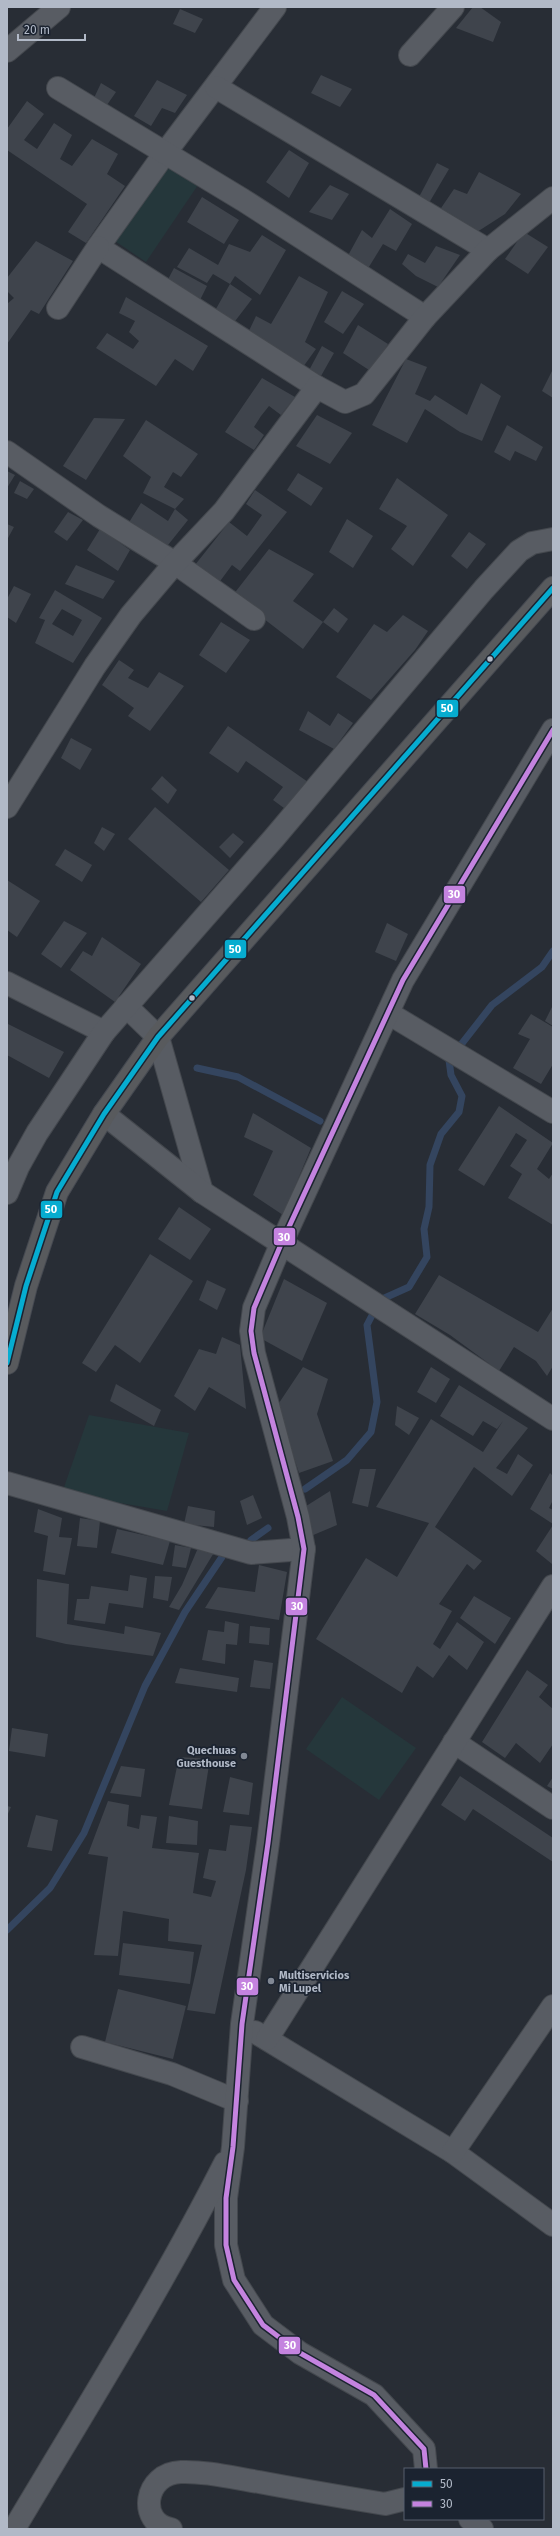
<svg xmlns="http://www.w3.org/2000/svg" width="560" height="2536" font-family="'Fira Sans',sans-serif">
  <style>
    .green { fill: #25373b }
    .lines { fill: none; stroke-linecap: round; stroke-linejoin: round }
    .stream { stroke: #34455f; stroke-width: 7 }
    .building { fill: #3f444c; fill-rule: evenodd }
    .minor-casing { stroke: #44484e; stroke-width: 24 }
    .highway-casing { stroke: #454951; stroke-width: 24 }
    .minor { stroke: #585c63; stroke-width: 22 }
    .highway { stroke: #585a5d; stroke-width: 22 }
    .bus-1-casing { stroke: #1b2330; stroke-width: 8 }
    .bus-2-casing { stroke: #1b2330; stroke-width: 8 }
    .bus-1 { stroke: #06acd0; stroke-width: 5 }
    .bus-2 { stroke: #c483df; stroke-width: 5 }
    .bus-dot { fill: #b1b9c7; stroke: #1b2330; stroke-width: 1.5 }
    .poi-dot { fill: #818894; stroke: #1b2330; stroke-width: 1.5 }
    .labels { text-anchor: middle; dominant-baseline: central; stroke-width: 3.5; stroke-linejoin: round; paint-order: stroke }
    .poi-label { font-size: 11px; font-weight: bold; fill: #b1b9c7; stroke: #1b2330; text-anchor: end }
    .line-badge { stroke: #1b2330; stroke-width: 1.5 }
    .badge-label { font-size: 11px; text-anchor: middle; font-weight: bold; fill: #fff }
  </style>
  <rect width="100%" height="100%" fill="#282d35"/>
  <g class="green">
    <path d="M167,163L198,185L146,262L115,241Z"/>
    <path d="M89,1415L189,1433L167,1511L62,1493Z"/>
    <path d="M342,1697L416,1748L379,1800L306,1749Z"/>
  </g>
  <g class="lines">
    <g class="stream">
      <path d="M197,1068L238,1077L320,1121"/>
      <path d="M305,1489L347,1460L371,1432L377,1402L367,1325L380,1300L409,1287L427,1257L424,1229L429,1207L430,1165L441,1134L459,1112L462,1096L451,1075L449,1060L492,1005L542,967L553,951"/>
      <path d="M251,1540L268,1528"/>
      <path d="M7,1930L50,1888L84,1833L145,1686L185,1612L222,1557"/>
    </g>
  </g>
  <g class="building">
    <path d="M473,7H480L501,22L493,42L456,28Z"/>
    <path d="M180,9L203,19L195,33L173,24Z"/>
    <path d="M321,75L352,89L340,107L311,93Z"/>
    <path d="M157,80L187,95L175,113L162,108L151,126L134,116Z"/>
    <path d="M101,83L116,92L107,105L94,98Z"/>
    <path d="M27,101L44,114L24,140L37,149L54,123L72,135L60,159L72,166L92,139L118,154L107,174L125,186L86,243L68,232L87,204L7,150V129Z"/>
    <path d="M289,150L309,163L289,198L266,182Z"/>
    <path d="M437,163L449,169L429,203L419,197Z"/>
    <path d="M479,172L521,194L505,214L477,232L439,211L454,189L467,194Z"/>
    <path d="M330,185L349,194L332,220L309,212Z"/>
    <path d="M202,197L239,220L224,244L187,222Z"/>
    <path d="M390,209L412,224L396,251L383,244L364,275L345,261L362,230L372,238Z"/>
    <path d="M524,232L548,247L528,274L505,259Z"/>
    <path d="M262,235L286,250L260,295L235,276L230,284L213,274L207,283L177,267L189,248L218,265L229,244L250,252Z"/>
    <path d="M36,241L73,261L39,314L31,310L7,344V304L14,298L7,291V278Z"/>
    <path d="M436,246L460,255L438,287L416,276L402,264L408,254L425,263Z"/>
    <path d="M174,268L207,286L198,304L164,287Z"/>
    <path d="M299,276L328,292L305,342L316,349L303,367L247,335L256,316L271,324Z"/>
    <path d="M230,284L252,299L229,329L212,316Z"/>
    <path d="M342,291L364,304L343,334L324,322Z"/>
    <path d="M126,297L208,346L193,371L175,359L156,386L96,348L107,333L133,349L139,341L129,332L135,321L119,313Z"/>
    <path d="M358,325L388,344L372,372L343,353Z"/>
    <path d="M322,346L334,353L317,383L306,376Z"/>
    <path d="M406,359L427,367L415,394L430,401L435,395L467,415L481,383L501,396L482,441L460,432L425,409L407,443L372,425Z"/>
    <path d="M553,369V398L542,391Z"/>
    <path d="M262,378L295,397L281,415L269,406L261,416L254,427L264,435L254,450L225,432Z"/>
    <path d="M317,415L352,433L330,464L296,446Z"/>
    <path d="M94,418L125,419L86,480L63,466Z"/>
    <path d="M146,420L198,454L181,477L173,472L164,487L184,499L175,509L143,493L151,477L123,456Z"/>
    <path d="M507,425L543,447L536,461L515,451L510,461L494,452Z"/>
    <path d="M7,471L15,475L7,488Z"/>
    <path d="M298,473L323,488L311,506L287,490Z"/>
    <path d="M397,478L448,515L413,566L391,549L407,526L379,509Z"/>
    <path d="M20,481L34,489L27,499L14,493Z"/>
    <path d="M255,490L287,512L240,571L232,565L215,588L191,570L229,522L247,536L262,515L246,504Z"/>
    <path d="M141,503L168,521L175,509L188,520L168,545L128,524Z"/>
    <path d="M68,512L83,520L67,541L54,532Z"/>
    <path d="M347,519L373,536L353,568L329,552Z"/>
    <path d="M7,524L14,527L7,540Z"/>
    <path d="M100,529L130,550L118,571L87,550Z"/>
    <path d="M469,532L486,544L467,569L451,556Z"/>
    <path d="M269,549L314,574L293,601L323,622L303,649L233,595Z"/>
    <path d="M76,565L115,581L103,599L65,584Z"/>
    <path d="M14,586L31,594L16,623L7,617V599Z"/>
    <path d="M55,590L102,618L73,663L35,643L45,620L39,618ZM62,609L82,620L73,636L52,624Z"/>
    <path d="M334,608L348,619L338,633L323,622Z"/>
    <path d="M403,615L428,631L415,650L371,700L336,677L374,624L387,632Z"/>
    <path d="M221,622L250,640L226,673L199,655Z"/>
    <path d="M119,660L134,670L128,678L148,688L159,672L184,686L150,731L128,716L134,708L102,685Z"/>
    <path d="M308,711L330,726L338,713L353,723L334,749L299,730Z"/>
    <path d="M228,726L308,782L288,811L273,800L283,787L246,761L238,773L209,753Z"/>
    <path d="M71,738L92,749L80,770L61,758Z"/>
    <path d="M162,776L177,790L168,804L151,789Z"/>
    <path d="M155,807L229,870L201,902L128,839Z"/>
    <path d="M102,827L115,834L104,851L94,843Z"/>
    <path d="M233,833L244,842L230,858L219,847Z"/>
    <path d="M65,849L92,865L82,882L55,865Z"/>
    <path d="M7,880L40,901L17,937L7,930Z"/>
    <path d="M64,921L87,933L61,968L41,954Z"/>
    <path d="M387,923L408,934L396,961L375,952Z"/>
    <path d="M102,937L141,964L115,1002L70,970L83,951L92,956Z"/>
    <path d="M553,1005V1026L545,1021Z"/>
    <path d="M531,1014L553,1027V1064L541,1084L513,1068L530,1039L518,1034Z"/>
    <path d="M8,1024L64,1052L49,1078L7,1055Z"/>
    <path d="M499,1106L553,1143L537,1169L549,1179L553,1173V1225L508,1198L522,1174L510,1166L527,1140L516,1133L484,1186L458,1170Z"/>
    <path d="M253,1113L311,1148L283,1215L253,1195L273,1151L244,1137Z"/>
    <path d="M179,1207L211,1229L190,1260L158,1239Z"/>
    <path d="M150,1254L193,1281L140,1363L115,1345L96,1372L82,1363Z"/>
    <path d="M439,1275L538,1332L553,1308V1366L547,1376L536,1361L514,1347L499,1371L450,1335L415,1314Z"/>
    <path d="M284,1279L327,1303L302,1361L260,1338Z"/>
    <path d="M207,1280L226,1289L217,1310L199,1300Z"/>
    <path d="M222,1337L240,1345L246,1409L209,1387L195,1411L174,1396L199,1349L216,1354Z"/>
    <path d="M303,1367L328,1379L317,1414L333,1461L299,1473L277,1406Z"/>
    <path d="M431,1367L450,1379L436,1403L417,1392Z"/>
    <path d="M116,1384L161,1410L154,1426L110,1401Z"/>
    <path d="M459,1385L528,1428L496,1468L507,1474L518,1454L533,1465L512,1496L474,1467L435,1527L482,1561L474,1570L467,1564L439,1604L452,1611L433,1644L440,1649L457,1622L484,1642L467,1670L449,1655L433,1678L417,1666L402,1693L316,1639L366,1558L397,1577L429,1523L376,1507L431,1419L483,1452L503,1421L497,1429L483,1421L473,1436L440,1416Z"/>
    <path d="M397,1406L419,1418L409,1435L395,1425Z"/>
    <path d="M360,1469H376L368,1507L352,1503Z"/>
    <path d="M550,1473L553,1476V1500L549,1508L553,1510V1524L530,1509Z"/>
    <path d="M330,1491L337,1525L311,1536L303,1508Z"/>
    <path d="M253,1495L262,1518L247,1525L240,1501Z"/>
    <path d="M188,1506L215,1511L214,1527L184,1524Z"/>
    <path d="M38,1509L62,1518L59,1537L72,1538L65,1575L43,1571L48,1536L34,1532Z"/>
    <path d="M80,1518L100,1521L97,1548L77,1546Z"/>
    <path d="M553,1525V1563L552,1564L536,1551Z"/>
    <path d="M117,1529L170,1541L163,1565L111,1553Z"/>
    <path d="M175,1545L191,1548L186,1568L172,1566Z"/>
    <path d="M198,1548L215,1551L179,1610L169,1607L182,1585Z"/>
    <path d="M259,1565L287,1572L279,1620L205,1608L218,1587L255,1592Z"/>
    <path d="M130,1575L147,1578L143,1608L109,1603L105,1624L74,1620L77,1599H89L91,1586L128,1591Z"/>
    <path d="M155,1576L172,1577L168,1601L153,1598Z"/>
    <path d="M37,1579L69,1584L67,1624L124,1634L125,1626L161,1633L153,1656L66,1644L36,1637Z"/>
    <path d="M474,1596L511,1618L495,1644L460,1618Z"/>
    <path d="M225,1621L239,1624L237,1645L226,1644L225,1664L202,1660L208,1630L224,1632Z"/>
    <path d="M250,1626L270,1628L269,1645L249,1643Z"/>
    <path d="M254,1660L273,1663L270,1689L250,1687Z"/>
    <path d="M180,1668L239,1678L237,1692L175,1683Z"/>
    <path d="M527,1670L548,1685L539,1697L553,1709V1744L540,1763L516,1743L505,1758L482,1742Z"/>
    <path d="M12,1728L48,1734L45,1757L9,1751Z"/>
    <path d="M179,1757L210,1759L202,1809L169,1805Z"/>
    <path d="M121,1766L145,1769L141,1797L110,1793Z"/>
    <path d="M460,1776L553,1838V1862L473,1809L465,1821L441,1805Z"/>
    <path d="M230,1777L253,1783L249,1815L223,1812Z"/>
    <path d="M553,1777V1789L547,1786Z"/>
    <path d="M108,1801L129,1805L127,1826L139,1829L141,1815L157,1817L152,1848L199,1853L193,1893L211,1897L216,1881L203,1878L209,1849L226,1851L230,1825L252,1827L246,1870L215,2014L187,2010L202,1945L168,1941L169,1919L123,1911L118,1956L94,1955L108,1857L88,1854Z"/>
    <path d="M7,1806L11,1807L7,1816Z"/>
    <path d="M36,1815L58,1820L52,1851L27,1847Z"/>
    <path d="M169,1816L198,1821L197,1845L166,1843Z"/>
    <path d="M123,1943L194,1952L190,1984L119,1975Z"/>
    <path d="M118,1989L186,2006L173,2059L105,2042Z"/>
  </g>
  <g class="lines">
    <g class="minor-casing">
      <g id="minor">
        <path d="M275,7L165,153L98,247L317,387"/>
        <path d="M7,51L59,7"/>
        <path d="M410,55L453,7"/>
        <path d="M216,87L488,250"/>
        <path d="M58,88L243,200L425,317"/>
        <path d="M58,308L98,247"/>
        <path d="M7,452L99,516L175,563L254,619"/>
        <path d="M7,807L95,666L131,615L175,563L224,511L317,387L345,402L364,394L425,317L488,250L553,198"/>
        <path d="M7,983L104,1032"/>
        <path d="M126,1006L158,1037L202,1192"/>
        <path d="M388,1013L553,1112"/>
        <path d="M104,1114L202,1192L553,1419"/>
        <path d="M7,1193L18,1167L37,1133L104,1032L274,838L484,589L519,551L532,543L553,539"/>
        <path d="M7,1483L251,1553L304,1549"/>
        <path d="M454,1742L553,1808"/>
        <path d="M255,2032L453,2152L553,2225"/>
        <path d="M267,2039L553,1586"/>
        <path d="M82,2047L172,2074L237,2101"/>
        <path d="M453,2152L553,2006"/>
        <path d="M426,2469L424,2449L374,2395L300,2353L263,2325L234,2280L226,2245V2198L233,2147L242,2024L268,1843L304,1549L298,1517L254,1353L251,1331L254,1308L282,1242L403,980L553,730"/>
        <path d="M470,2519L482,2529"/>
        <path d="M14,2529C86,2408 161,2289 225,2163"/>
        <path d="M171,2529C137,2523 144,2473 181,2472C207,2471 234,2478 259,2482C301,2490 343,2497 385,2504L405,2499"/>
      </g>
    </g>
    <g class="highway-casing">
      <path id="highway" d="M7,1363L26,1286L57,1192L104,1114L158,1037L553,588"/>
    </g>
    <use href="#minor" class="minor"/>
    <use href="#highway" class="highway"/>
    <g class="bus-1-casing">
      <path id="bus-1" d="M7,1363L26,1286L57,1192L104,1114L158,1037L553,588"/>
    </g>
    <g class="bus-2-casing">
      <path id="bus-2" d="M426,2469L424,2449L374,2395L300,2353L263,2325L234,2280L226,2245V2198L233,2147L242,2024L268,1843L304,1549L298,1517L254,1353L251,1331L254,1308L282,1242L403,980L553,730"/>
    </g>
    <use href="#bus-1" class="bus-1"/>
    <use href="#bus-2" class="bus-2"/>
  </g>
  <g class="bus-dot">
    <circle cx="490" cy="659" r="3.5"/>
    <circle cx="192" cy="998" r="3.5"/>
  </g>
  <g class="poi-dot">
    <circle cx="244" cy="1756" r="4"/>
    <circle cx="271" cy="1981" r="4"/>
  </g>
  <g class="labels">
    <g class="poi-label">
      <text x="236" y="1750">Quechuas<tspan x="236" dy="13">Guesthouse</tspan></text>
      <text x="279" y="1975" text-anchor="start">Multiservicios<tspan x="279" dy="13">Mi Lupel</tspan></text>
    </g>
  </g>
  <g class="line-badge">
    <rect x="436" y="699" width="23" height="19" rx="4" fill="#06acd0"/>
    <rect x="443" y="885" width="23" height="19" rx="4" fill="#c483df"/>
    <rect x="224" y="939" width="23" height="20" rx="4" fill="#06acd0"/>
    <rect x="40" y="1200" width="23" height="19" rx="4" fill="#06acd0"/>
    <rect x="273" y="1227" width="23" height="19" rx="4" fill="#c483df"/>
    <rect x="285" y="1597" width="23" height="19" rx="4" fill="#c483df"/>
    <rect x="236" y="1977" width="23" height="19" rx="4" fill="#c483df"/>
    <rect x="278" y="2336" width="23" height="19" rx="4" fill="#c483df"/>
  </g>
  <g class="badge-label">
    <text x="447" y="712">50</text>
    <text x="454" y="898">30</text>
    <text x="235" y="953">50</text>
    <text x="51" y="1213">50</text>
    <text x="284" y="1241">30</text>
    <text x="297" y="1610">30</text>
    <text x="247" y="1990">30</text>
    <text x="290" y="2349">30</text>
  </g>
  <rect width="560" height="2536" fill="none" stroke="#b1b9c7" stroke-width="16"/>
  <rect x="404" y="2468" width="140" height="52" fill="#1b2330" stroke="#575f6c"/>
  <rect x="412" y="2481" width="20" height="6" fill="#06acd0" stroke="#575f6c"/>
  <text x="440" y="2488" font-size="12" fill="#b1b9c7">50</text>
  <rect x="412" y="2501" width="20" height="6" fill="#c483df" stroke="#575f6c"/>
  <text x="440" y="2508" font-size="12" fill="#b1b9c7">30</text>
  <path d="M18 34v6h67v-6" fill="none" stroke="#b1b9c7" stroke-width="2"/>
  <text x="24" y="34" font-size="12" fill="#b1b9c7" stroke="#1b2330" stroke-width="3" paint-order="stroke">20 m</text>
</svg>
